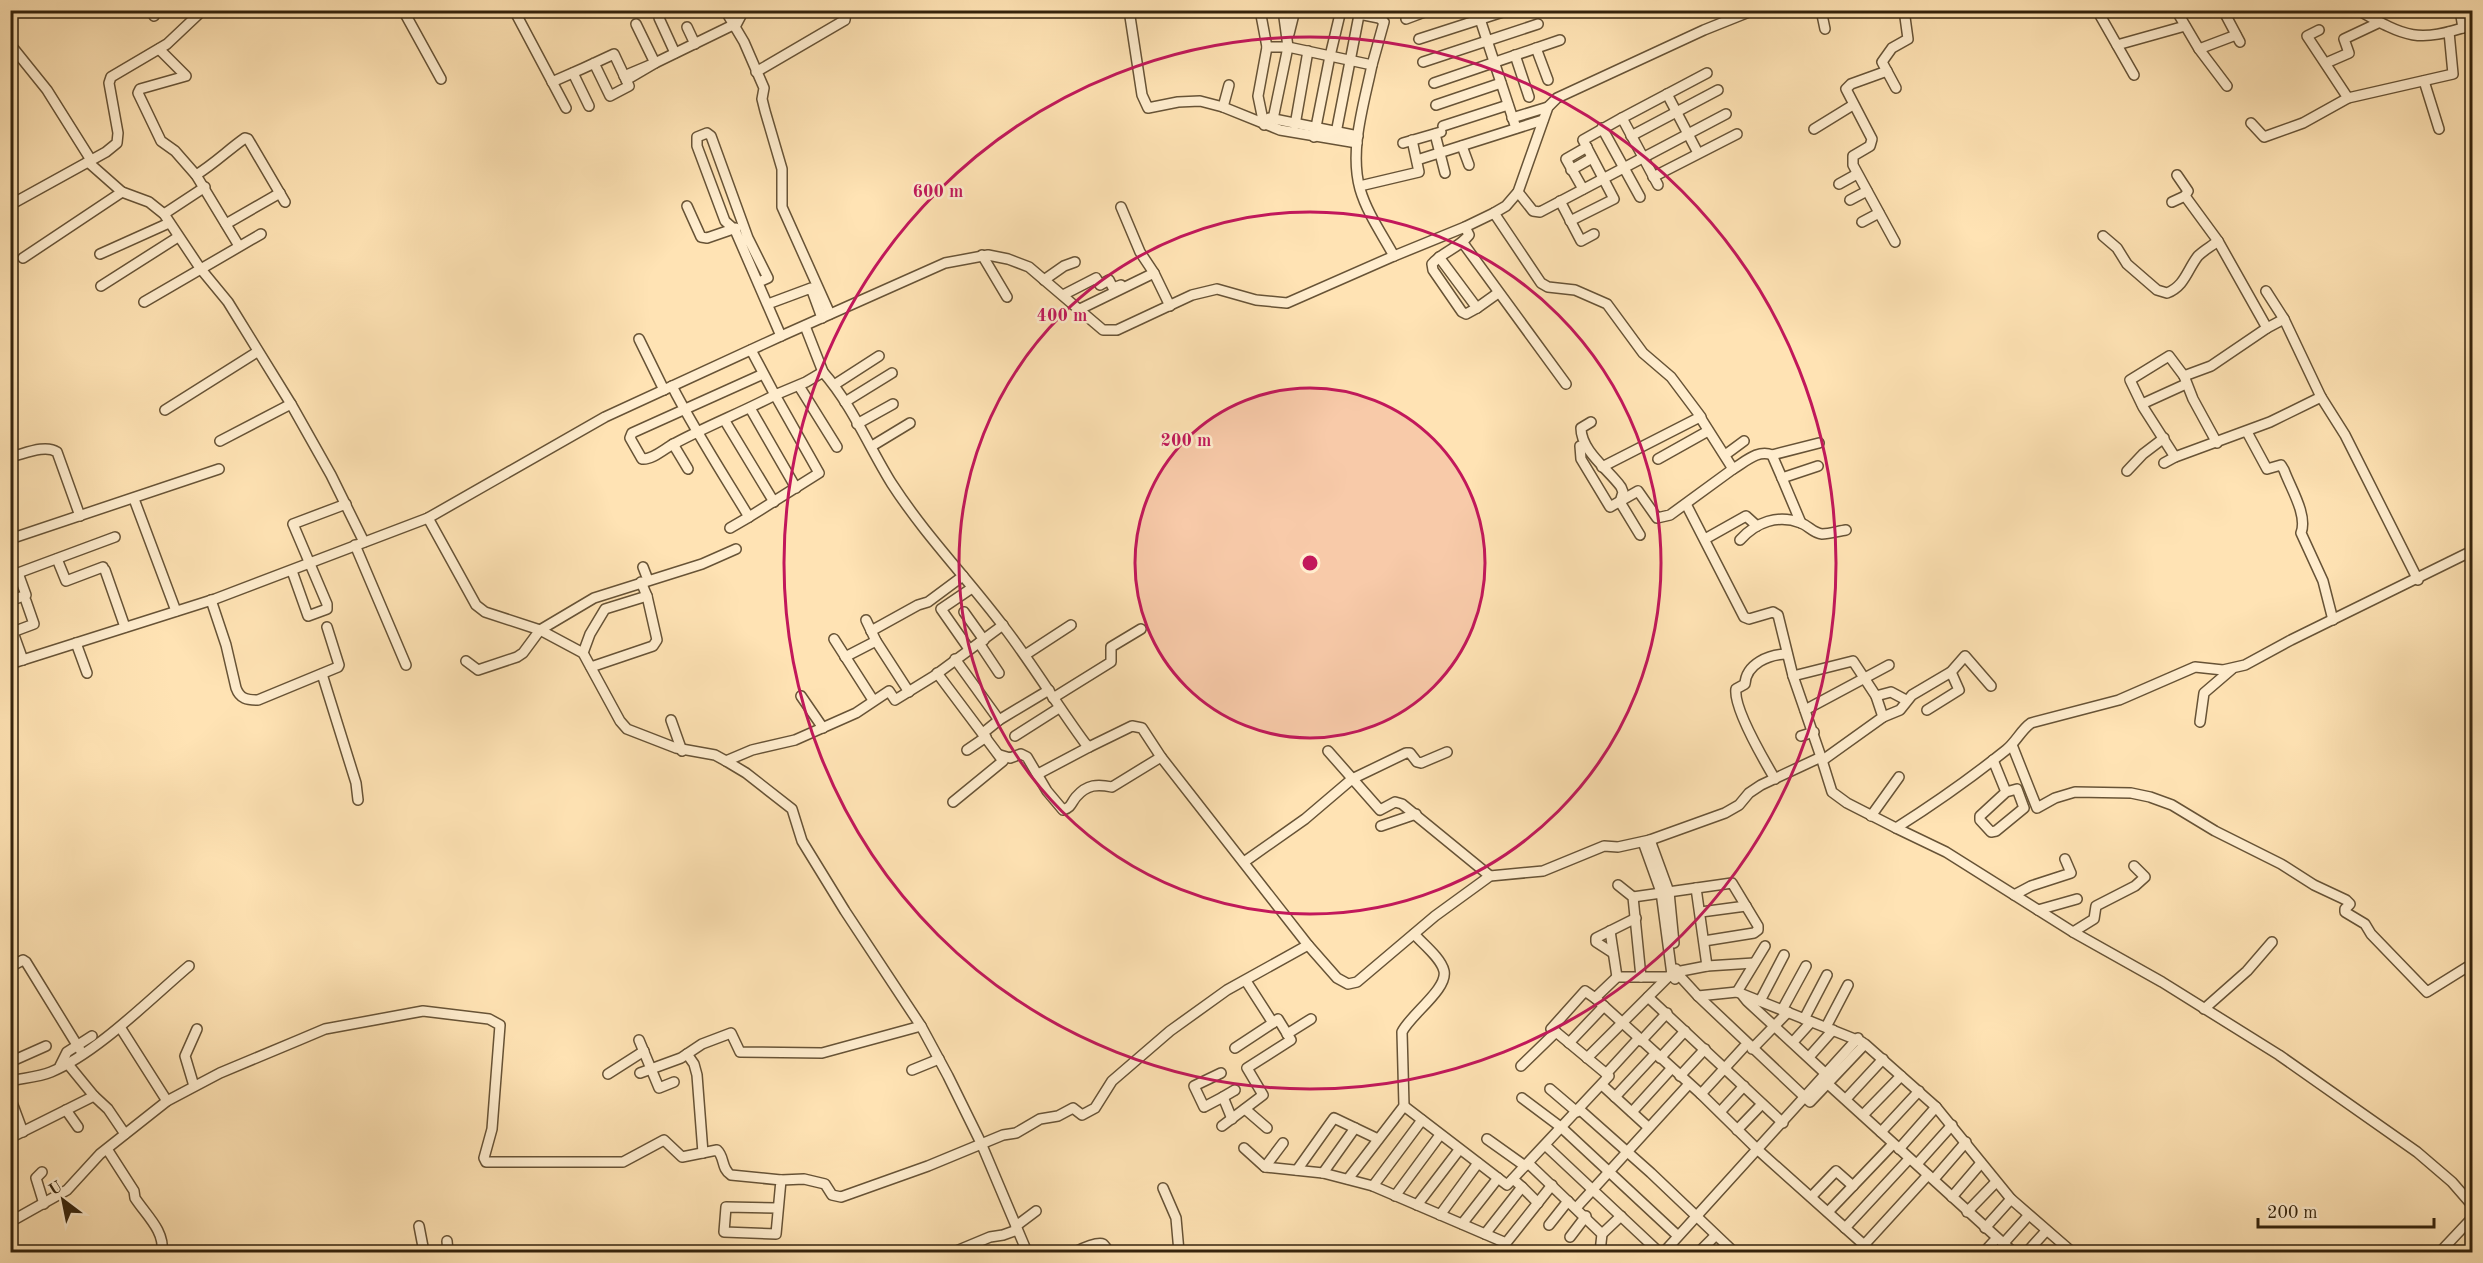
<svg xmlns="http://www.w3.org/2000/svg" width="2483" height="1263" font-family="'Old Standard TT',serif">
  <style>
    .lines { fill: none; stroke-linecap: round; stroke-linejoin: round }
    .minor-casing { stroke: #675336; stroke-width: 12 }
    .minor { stroke: #ffedce; stroke-width: 9 }
    .ring { fill: none; stroke: #c2185b; stroke-width: 3 }
    .centre { fill: #c2185b; stroke: #ffedce; stroke-width: 3 }
    .ring-label { font-size: 18px; text-anchor: middle; font-weight: bold; fill: #c2185b; stroke: #ffedce; stroke-width: 5; stroke-linejoin: round; paint-order: stroke }
  </style>
  <rect width="100%" height="100%" fill="#ffe3b4"/>
  <filter id="stains"><feTurbulence type="fractalNoise" baseFrequency=".00333" numOctaves="4"/><feColorMatrix values="0 0 0 0 .2 0 0 0 0 .09 0 0 0 0 .02 0 0 0 .5 -.17"/></filter>
  <radialGradient id="worn" r=".72"><stop offset=".6" stop-color="#630" stop-opacity="0"/><stop offset="1" stop-color="#630" stop-opacity=".3"/></radialGradient>
  <g class="lines">
    <g class="minor-casing">
      <g id="minor">
        <path d="M403,10L441,79"/>
        <path d="M514,10L566,108"/>
        <path d="M725,10L744,42L764,88L762,99L765,111L782,169V207L830,314"/>
        <path d="M1129,10L1142,95L1148,108L1178,102L1200,101L1223,107L1280,130L1357,143"/>
        <path d="M1260,10L1267,47"/>
        <path d="M1477,10L1516,128"/>
        <path d="M1821,10L1825,29"/>
        <path d="M2097,10L2134,75"/>
        <path d="M2176,10L2199,49L2227,86"/>
        <path d="M2223,10L2240,42"/>
        <path d="M2358,10C2407,38 2417,43 2472,25"/>
        <path d="M2460,10L2463,28"/>
        <path d="M10,11L11,10"/>
        <path d="M1359,14L1379,18L1384,22L1372,65"/>
        <path d="M154,16L156,10"/>
        <path d="M659,18L675,53"/>
        <path d="M1406,19L1430,10"/>
        <path d="M636,24L655,63L733,25"/>
        <path d="M687,27L695,44"/>
        <path d="M735,27L744,10"/>
        <path d="M2319,30L2307,36L2348,98"/>
        <path d="M1289,34L1295,10"/>
        <path d="M1419,39L1509,10"/>
        <path d="M10,44L47,90L91,160"/>
        <path d="M2117,45L2185,26"/>
        <path d="M1536,48L1548,80"/>
        <path d="M159,49L186,76L140,89L138,93L161,141L175,151L196,175L239,246"/>
        <path d="M2199,49L2236,35"/>
        <path d="M1515,55L1529,97"/>
        <path d="M1423,62L1538,24"/>
        <path d="M2326,63L2349,53L2344,39L2378,23"/>
        <path d="M1887,71L1851,84L1846,89L1872,139L1870,146L1853,156V165L1895,242"/>
        <path d="M756,72L845,20L846,10"/>
        <path d="M573,73L589,106"/>
        <path d="M624,76L655,63L626,80"/>
        <path d="M2424,81L2439,129"/>
        <path d="M552,82C573,73 593,64 614,54L629,86L610,96L594,63"/>
        <path d="M1434,83L1560,40"/>
        <path d="M1896,88L1882,62L1892,48L1908,39L1904,10"/>
        <path d="M1667,94L1698,153"/>
        <path d="M1436,105L1501,83"/>
        <path d="M1223,107L1229,85"/>
        <path d="M1269,118L1358,136"/>
        <path d="M1512,118L1548,107"/>
        <path d="M1622,118L1707,73"/>
        <path d="M1273,119L1288,47L1283,10"/>
        <path d="M2251,123L2264,137L2303,123L2348,98L2453,74L2449,32"/>
        <path d="M1264,125L1258,96L1267,47H1288L1372,65C1364,104 1349,150 1360,189C1367,213 1382,234 1394,256"/>
        <path d="M1295,125L1308,51"/>
        <path d="M1443,126L1508,105"/>
        <path d="M1602,128L1640,197"/>
        <path d="M1814,129L1853,105"/>
        <path d="M1336,133L1360,10"/>
        <path d="M1435,134L1445,173"/>
        <path d="M1631,136L1718,90"/>
        <path d="M1314,137L1330,56L1341,10"/>
        <path d="M1403,143L1441,132"/>
        <path d="M1462,146L1469,165"/>
        <path d="M1417,160L1543,120"/>
        <path d="M88,162L122,192L149,202L164,214L200,268L228,302L291,404L331,475L364,542"/>
        <path d="M1571,170L1592,158"/>
        <path d="M196,175C214,164 228,150 245,138L248,139L285,202"/>
        <path d="M2177,175L2188,191L2185,196L2218,241L2267,328L2284,319L2321,397L2345,435L2418,580"/>
        <path d="M1653,177L1737,134"/>
        <path d="M1839,184L1857,174"/>
        <path d="M1364,185L1419,172L1412,140"/>
        <path d="M1583,189L1566,159L1587,147"/>
        <path d="M1518,192L1533,211L1540,212L1726,114"/>
        <path d="M1850,200L1867,191"/>
        <path d="M1560,201L1581,241L1594,234"/>
        <path d="M2172,202L2185,196"/>
        <path d="M10,205L106,152L117,143L118,133L109,83L111,77L167,44L203,10"/>
        <path d="M687,206L701,237L707,238L736,228"/>
        <path d="M1121,207L1140,252L1154,273"/>
        <path d="M1494,213L1541,283L1548,287L1575,290L1607,304L1643,353L1671,377L1701,417"/>
        <path d="M164,214L205,187"/>
        <path d="M1570,221L1614,199L1583,140L1622,118L1658,185"/>
        <path d="M1862,222L1879,213"/>
        <path d="M226,224L280,193"/>
        <path d="M1465,227L1469,235C1459,248 1442,252 1432,264L1433,270L1462,312L1466,314L1477,308"/>
        <path d="M2103,236L2117,248L2127,264L2157,290L2167,293C2185,286 2187,270 2198,256C2204,250 2212,246 2218,241"/>
        <path d="M1463,243L1566,384"/>
        <path d="M100,254L169,223"/>
        <path d="M982,255L1007,297"/>
        <path d="M1439,257L1477,308L1498,293"/>
        <path d="M23,258L122,192"/>
        <path d="M1044,280L1064,266L1075,262"/>
        <path d="M759,282L768,278L748,238L711,136L707,133L697,137V146L725,221L735,230L781,336"/>
        <path d="M101,286L178,237"/>
        <path d="M2266,291L2284,319"/>
        <path d="M1063,295L1096,278L1100,285L1109,280L1113,288L1121,285"/>
        <path d="M144,302L261,234"/>
        <path d="M768,304L811,288L822,318"/>
        <path d="M1078,310L1154,273L1170,306"/>
        <path d="M805,326L823,372"/>
        <path d="M639,339L664,390"/>
        <path d="M751,350L775,395L806,382L823,372C852,405 869,447 892,484C925,535 968,579 1004,627C1033,665 1057,705 1085,743L1089,747L1132,726L1142,728L1161,757L1308,945L1337,978L1348,984L1357,982L1435,916L1490,876L1543,871L1604,846L1618,847L1650,840L1725,813L1739,805L1749,793L1761,785L1821,757L1832,792L1847,803L1896,828C1934,804 1971,778 2006,750C2016,742 2021,730 2031,723L2119,700L2195,667L2223,670L2245,665L2291,640L2472,551"/>
        <path d="M834,385L879,356"/>
        <path d="M672,386C695,431 723,474 749,517L819,473L775,395C741,413 704,427 670,446C662,451 651,460 642,459L630,438L632,433L763,374"/>
        <path d="M799,386L837,447"/>
        <path d="M845,402L892,373"/>
        <path d="M2142,404L2186,384"/>
        <path d="M750,408L796,488"/>
        <path d="M165,410L257,352"/>
        <path d="M725,421L774,502"/>
        <path d="M1591,422L1581,428C1581,451 1609,470 1621,487L1623,492L1620,502L1640,535"/>
        <path d="M857,424L893,404"/>
        <path d="M2247,432L2267,469L2281,465L2284,470C2290,487 2308,515 2301,533L2323,581L2333,620"/>
        <path d="M220,441L291,404"/>
        <path d="M2217,443L2193,399L2184,376L2211,366L2267,328"/>
        <path d="M673,444L688,469"/>
        <path d="M872,446L910,423"/>
        <path d="M1580,446L1581,459L1610,507L1638,491L1657,518L1670,515L1733,469"/>
        <path d="M1725,455L1744,441"/>
        <path d="M1772,455L1819,443"/>
        <path d="M10,457C24,454 45,444 57,452L80,516"/>
        <path d="M2175,457L2143,407L2130,380L2169,356L2184,376"/>
        <path d="M1658,459L1708,431"/>
        <path d="M2164,463L2175,457L2270,422L2321,397"/>
        <path d="M1602,467L1700,417L1733,469C1745,462 1758,449 1772,455L1782,478L1818,466"/>
        <path d="M2127,471L2143,454L2164,438"/>
        <path d="M1782,478L1801,523"/>
        <path d="M134,499L176,611"/>
        <path d="M1686,504L1744,617L1749,619L1773,612L1778,615L1793,676L1821,757"/>
        <path d="M428,518L476,605L485,612L540,630L583,653L620,721L627,729L676,748L715,755L726,761L746,773L792,809L802,841L845,911L921,1026L948,1076L981,1143L1027,1252"/>
        <path d="M730,528L749,517"/>
        <path d="M10,539L219,469"/>
        <path d="M1705,539L1746,516L1757,526"/>
        <path d="M1740,540C1756,522 1778,514 1801,523C1809,526 1813,533 1822,534C1829,534 1839,531 1846,530"/>
        <path d="M355,545L406,665"/>
        <path d="M57,559L66,581L103,567"/>
        <path d="M643,567L648,580"/>
        <path d="M105,570L125,627"/>
        <path d="M292,571L308,616L327,609V604L293,524L346,504"/>
        <path d="M10,576L115,537"/>
        <path d="M211,600L226,645L236,688C240,699 247,700 258,700L338,667L339,665L327,627"/>
        <path d="M10,601L26,595L18,573"/>
        <path d="M964,612L984,640"/>
        <path d="M866,620L876,641L909,692"/>
        <path d="M10,624L23,660"/>
        <path d="M871,631L918,605L928,602L963,576"/>
        <path d="M10,633L34,624L26,601"/>
        <path d="M834,639L873,700"/>
        <path d="M76,643L87,673"/>
        <path d="M979,643L999,673"/>
        <path d="M969,649L941,609L972,588"/>
        <path d="M583,653L590,634L605,609L647,596L641,582"/>
        <path d="M1025,655L1071,625"/>
        <path d="M845,657L876,641"/>
        <path d="M955,659L999,720"/>
        <path d="M466,661L478,670L517,657L523,653L540,630L594,598L702,564L736,549"/>
        <path d="M10,664L215,599L428,518L605,417L781,336L945,263L988,255L1008,259L1029,267L1103,330H1117L1192,295L1217,289L1256,300L1287,303L1394,256L1465,227L1494,213L1506,206L1518,192L1548,107L1557,98L1704,30L1754,10"/>
        <path d="M591,667L653,646L657,640L647,596"/>
        <path d="M937,673L1003,761L953,802"/>
        <path d="M322,674L356,783L358,800"/>
        <path d="M1793,676L1853,661L1876,696L1883,717L1823,760"/>
        <path d="M801,696L823,728"/>
        <path d="M1876,696L1891,692L1906,700"/>
        <path d="M1053,698L1111,662V647L1141,629"/>
        <path d="M1805,710L1889,665"/>
        <path d="M1927,710L1959,690L1951,672"/>
        <path d="M1883,717L1900,710L1912,695L1951,672L1965,656L1991,686"/>
        <path d="M671,720L682,751"/>
        <path d="M2200,722L2204,693L2232,669"/>
        <path d="M983,733L999,720L1049,690"/>
        <path d="M1015,736L1059,708"/>
        <path d="M1801,736L1814,732"/>
        <path d="M2012,745L2037,808L2055,798L2075,792L2131,793L2150,797L2172,805L2215,831L2281,864L2314,885L2346,900L2350,904L2345,909V912L2365,924L2371,934L2427,992L2472,964"/>
        <path d="M967,750L986,737"/>
        <path d="M1328,751L1380,810L1395,802L1402,804L1490,876"/>
        <path d="M1000,755L1010,758L1021,754L1027,757L1047,791L1063,810C1072,807 1071,803 1076,797C1087,784 1098,784 1112,787L1161,757"/>
        <path d="M1993,760L2006,792L1980,816V820L1991,832L1996,831L2024,808L2017,789L2006,792"/>
        <path d="M726,761L752,750L795,740L856,713L889,691L895,700L934,676L1003,625"/>
        <path d="M1038,774L1089,747"/>
        <path d="M1775,779C1765,762 1733,708 1736,689L1745,684C1746,664 1769,654 1787,654"/>
        <path d="M1871,816L1899,777"/>
        <path d="M1381,826L1416,814"/>
        <path d="M1896,828L1946,852L2073,932L2162,982L2279,1055L2417,1152L2452,1182L2472,1205"/>
        <path d="M1650,840L1669,892L1674,943"/>
        <path d="M1643,842L1661,892L1672,975L1675,979"/>
        <path d="M1244,862L1305,819L1352,779L1406,753H1410L1417,762L1421,763L1447,752"/>
        <path d="M1618,885L1633,897L1641,977"/>
        <path d="M1696,888L1707,966"/>
        <path d="M2014,895L2031,886L2071,873L2065,859"/>
        <path d="M1633,897L1732,883L1758,926V930L1754,933L1704,941"/>
        <path d="M2038,910L2077,899"/>
        <path d="M1701,912L1746,906"/>
        <path d="M1610,931L1617,977"/>
        <path d="M2073,932L2094,919L2096,906L2135,886L2145,877L2134,866"/>
        <path d="M1613,953L1596,942V938L1636,918"/>
        <path d="M10,967L23,960L26,962L82,1053"/>
        <path d="M1676,969V972L1707,966L1754,963"/>
        <path d="M1737,992L1765,946"/>
        <path d="M1698,996L1737,992L1862,1042"/>
        <path d="M1743,996L1747,1001L1826,1074"/>
        <path d="M1648,997L1783,1123"/>
        <path d="M1595,998L1701,1094L1758,1150L1872,1252"/>
        <path d="M1760,1001L1784,955"/>
        <path d="M2204,1009L2247,971L2272,942"/>
        <path d="M1782,1010L1806,966"/>
        <path d="M1804,1019L1827,975"/>
        <path d="M120,1027L167,1101"/>
        <path d="M1826,1027L1848,985"/>
        <path d="M1287,1034L1311,1019"/>
        <path d="M639,1040L659,1088L674,1082"/>
        <path d="M1641,1041L1667,1013"/>
        <path d="M1793,1042L1811,1022"/>
        <path d="M1569,1043L1604,1006"/>
        <path d="M1235,1048L1273,1023L1246,981"/>
        <path d="M1752,1049L1788,1012"/>
        <path d="M687,1054L694,1064L697,1075L703,1153"/>
        <path d="M1809,1057L1833,1030"/>
        <path d="M1587,1058L1668,977"/>
        <path d="M1660,1058L1685,1031"/>
        <path d="M10,1062L46,1046"/>
        <path d="M67,1063L94,1096L108,1109L125,1134"/>
        <path d="M60,1066L67,1052L92,1036"/>
        <path d="M1521,1066L1556,1032L1551,1029L1585,991L1595,998L1617,977H1668L1676,972L1698,996L1810,1102L1865,1044L1936,1107L2011,1199L2072,1252"/>
        <path d="M912,1070L939,1059"/>
        <path d="M640,1073L681,1058L702,1044L731,1033L740,1052L822,1053L921,1026"/>
        <path d="M1221,1073L1194,1086L1204,1107L1223,1097L1232,1119"/>
        <path d="M608,1074L644,1051"/>
        <path d="M1606,1074L1638,1039"/>
        <path d="M1680,1076L1705,1049"/>
        <path d="M10,1081C23,1078 39,1077 51,1072C97,1053 150,999 189,966"/>
        <path d="M1828,1084L2013,1252"/>
        <path d="M1602,1085L1648,1127"/>
        <path d="M194,1086L185,1056L197,1029"/>
        <path d="M1550,1089L1577,1112"/>
        <path d="M1701,1094L1744,1047"/>
        <path d="M10,1097L23,1132"/>
        <path d="M1223,1097L1235,1090"/>
        <path d="M1615,1097L1655,1054"/>
        <path d="M1522,1098L1562,1128L1678,1236"/>
        <path d="M1846,1099L1883,1059"/>
        <path d="M1404,1106L1507,1185L1609,1076L1556,1032"/>
        <path d="M1245,1109L1267,1128"/>
        <path d="M1579,1109L1651,1173L1734,1252"/>
        <path d="M66,1110L78,1127"/>
        <path d="M1632,1112L1671,1069"/>
        <path d="M1720,1112L1744,1086"/>
        <path d="M1863,1115L1901,1076"/>
        <path d="M1222,1126L1263,1095L1247,1068L1291,1040L1278,1019L1273,1023"/>
        <path d="M1737,1130L1762,1104"/>
        <path d="M1881,1132L1919,1091"/>
        <path d="M10,1138L94,1096"/>
        <path d="M1487,1139L1525,1166"/>
        <path d="M1545,1145L1659,1252"/>
        <path d="M1244,1148L1265,1167L1323,1173L1373,1186L1506,1243L1552,1185"/>
        <path d="M107,1149L134,1191L135,1198C146,1215 165,1231 162,1252"/>
        <path d="M1899,1149L1936,1107"/>
        <path d="M1528,1163L1602,1234L1600,1252"/>
        <path d="M1917,1164L1952,1125"/>
        <path d="M1265,1167L1283,1143"/>
        <path d="M1297,1170L1334,1118L1378,1139"/>
        <path d="M42,1172L36,1178L44,1204"/>
        <path d="M1323,1173L1355,1128"/>
        <path d="M1348,1179L1404,1106L1402,1032C1410,1015 1448,989 1444,971C1441,958 1423,944 1414,934"/>
        <path d="M1934,1179L1966,1142"/>
        <path d="M781,1180L804,1179L825,1184L832,1195L841,1197L928,1166L1003,1135L1016,1133L1040,1119L1058,1116L1073,1108L1082,1115L1095,1108L1112,1081L1170,1031L1227,990L1308,945"/>
        <path d="M1373,1186L1422,1120"/>
        <path d="M1522,1187L1538,1203"/>
        <path d="M1163,1188L1176,1218L1179,1252"/>
        <path d="M1395,1196L1440,1135"/>
        <path d="M1811,1197L1836,1171L1853,1186"/>
        <path d="M1952,1197L1981,1163"/>
        <path d="M1417,1205L1459,1150"/>
        <path d="M1576,1208L1689,1084"/>
        <path d="M1828,1212L1893,1144"/>
        <path d="M1967,1212L1996,1182"/>
        <path d="M1440,1215L1478,1163"/>
        <path d="M10,1222L67,1190L100,1154L167,1101L220,1073L299,1040L325,1029L423,1011L489,1019L500,1025L492,1129L484,1158L486,1162H623L664,1140L682,1157L717,1150C725,1157 721,1169 731,1175L781,1180L776,1234L724,1232L726,1207L777,1208"/>
        <path d="M1462,1224L1498,1178"/>
        <path d="M1549,1225L1568,1201"/>
        <path d="M419,1226L424,1252"/>
        <path d="M1016,1226L1036,1211"/>
        <path d="M1845,1228L1909,1159"/>
        <path d="M1985,1228L2011,1199"/>
        <path d="M1485,1234L1522,1187L1513,1179"/>
        <path d="M1602,1234L1621,1216"/>
        <path d="M1570,1237L1586,1216"/>
        <path d="M447,1241L448,1252"/>
        <path d="M2003,1244L2028,1216"/>
        <path d="M1864,1245L1928,1175"/>
        <path d="M954,1252L990,1237L1003,1235L1017,1230"/>
        <path d="M1075,1252C1081,1249 1097,1241 1103,1244C1105,1245 1108,1251 1109,1252"/>
        <path d="M1664,1252L1858,1038"/>
        <path d="M1699,1252L1715,1236"/>
        <path d="M1984,1252L1996,1239"/>
        <path d="M2027,1252L2046,1231"/>
        <path d="M2440,1252L2472,1218"/>
      </g>
    </g>
    <use href="#minor" class="minor"/>
  </g>
  <circle cx="1310" cy="563" r="175" fill="#c2185b" fill-opacity=".12"/>
  <g class="ring">
    <circle cx="1310" cy="563" r="175"/>
    <circle cx="1310" cy="563" r="351"/>
    <circle cx="1310" cy="563" r="526"/>
  </g>
  <circle cx="1310" cy="563" r="9" class="centre"/>
  <g class="ring-label">
    <text x="938" y="197">600 m</text>
    <text x="1062" y="321">400 m</text>
    <text x="1186" y="446">200 m</text>
  </g>
  <rect width="2483" height="1263" fill="none" stroke="#ffe3b4" stroke-width="36"/>
  <rect x="12" y="12" width="2459" height="1239" fill="none" stroke="#34230c" stroke-width="3"/>
  <rect x="18" y="18" width="2447" height="1227" fill="none" stroke="#34230c" stroke-width="1.5"/>
  <g transform="translate(63 1200) rotate(328)" stroke="#ffedce" stroke-width="4.5" paint-order="stroke">
  <path d="M0-4.5L10 22L0 15L-10 22Z" fill="#34230c"/>
  <text y="-9" font-size="16" font-weight="bold" text-anchor="middle" fill="#34230c">U</text>
  </g>
  <path d="M2258 1218v9h176v-9" fill="none" stroke="#34230c" stroke-width="3"/>
  <text x="2267" y="1218" font-size="18" fill="#34230c" stroke="#ffedce" stroke-width="4.5" paint-order="stroke">200 m</text>
  <rect width="100%" height="100%" filter="url(#stains)"/>
  <rect width="100%" height="100%" fill="url(#worn)"/>
</svg>
